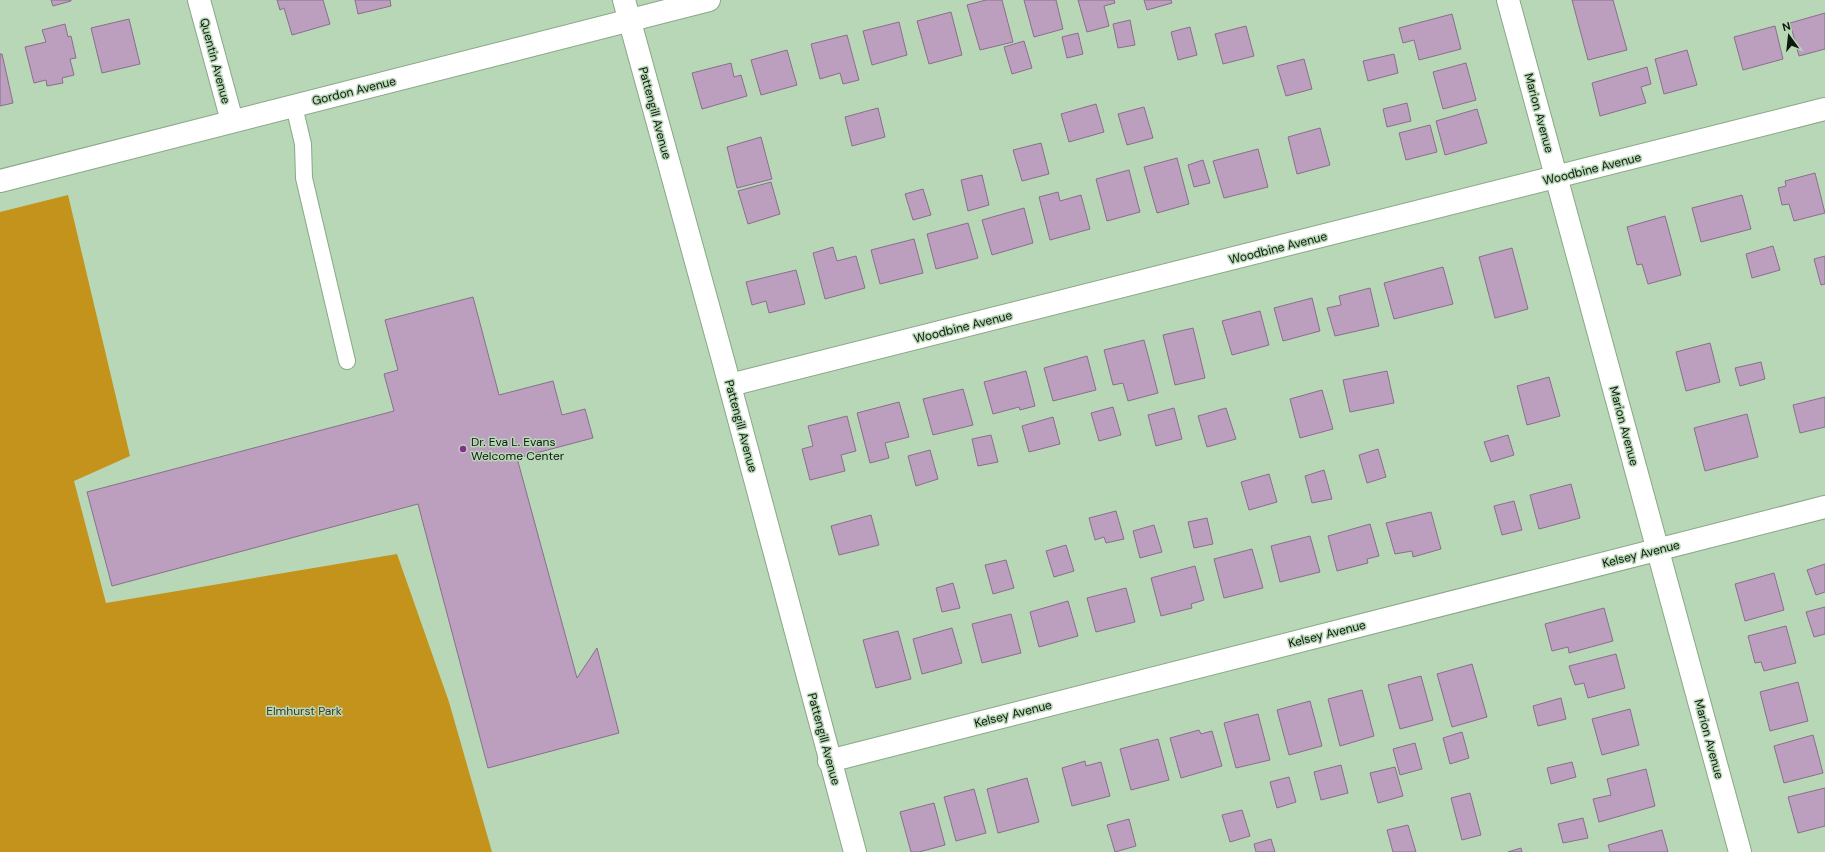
<svg xmlns="http://www.w3.org/2000/svg" width="1825" height="852" font-family="'DM Sans',sans-serif">
  <style>
    .green { fill: #c3931c }
    .building { fill: #bc9fbf; stroke: #8a6e8c }
    .lines { fill: none; stroke-linecap: round; stroke-linejoin: round }
    .lane-casing { stroke: #8aa788; stroke-width: 18 }
    .street-casing { stroke: #8aa788; stroke-width: 24 }
    .lane { stroke: #fff; stroke-width: 16 }
    .street { stroke: #fff; stroke-width: 22 }
    .poi-dot { fill: #8a2b94; stroke: #b8d7b6; stroke-width: 1.5 }
    .labels { text-anchor: middle; dominant-baseline: central; stroke-width: 3; stroke-linejoin: round; paint-order: stroke }
    .street-label { font-size: 12px; fill: #0e190e; stroke: #b8d7b6 }
    .poi-label { font-size: 12px; fill: #0e190e; stroke: #b8d7b6; text-anchor: start }
    .park-label { font-size: 12px; fill: #403621; stroke: #b8d7b6 }
  </style>
  <rect width="100%" height="100%" fill="#b8d7b6"/>
  <path class="green" d="M68,195L130,456L74,481L106,603L397,554L449,702L492,852H0V212Z"/>
  <g class="building">
    <path d="M51,0H71V1L53,6Z"/>
    <path d="M277,0H323L330,24L292,35L284,8L280,10Z"/>
    <path d="M355,0H390L391,6L358,14Z"/>
    <path d="M986,0H1002L1013,42L980,50L967,5Z"/>
    <path d="M1024,0H1056L1063,29L1034,37Z"/>
    <path d="M1078,0H1114L1115,3L1104,6L1109,26L1087,32Z"/>
    <path d="M1144,0H1171L1172,3L1147,10Z"/>
    <path d="M1572,0H1613L1627,50L1588,60Z"/>
    <path d="M951,12L962,55L929,64L917,21Z"/>
    <path d="M1825,13V49L1799,56L1790,23Z"/>
    <path d="M1452,14L1461,49L1419,60L1414,40L1403,43L1399,28Z"/>
    <path d="M129,19L140,64L102,73L91,28Z"/>
    <path d="M1130,20L1135,45L1118,48L1113,24Z"/>
    <path d="M899,22L907,55L872,65L863,31Z"/>
    <path d="M65,24L68,37L71,36L76,58L70,59L74,75L62,78L63,83L47,86L46,80L34,83L25,47L46,42L42,30Z"/>
    <path d="M1246,26L1254,56L1223,64L1215,34Z"/>
    <path d="M1775,26L1783,59L1743,70L1734,37Z"/>
    <path d="M1190,27L1197,55L1178,60L1171,32Z"/>
    <path d="M1078,33L1083,54L1067,58L1062,37Z"/>
    <path d="M847,35L859,80L843,84L840,73L820,79L811,44Z"/>
    <path d="M1024,41L1032,68L1012,74L1004,47Z"/>
    <path d="M787,50L797,85L761,95L751,60Z"/>
    <path d="M1687,50L1697,85L1664,94L1655,59Z"/>
    <path d="M0,54H2L13,103L0,106Z"/>
    <path d="M1394,54L1398,73L1368,81L1363,61Z"/>
    <path d="M1304,59L1312,89L1286,96L1277,66Z"/>
    <path d="M731,63L734,77L741,75L747,96L702,109L692,73Z"/>
    <path d="M1466,63L1476,100L1443,109L1433,72Z"/>
    <path d="M1647,67L1651,84L1641,87L1646,103L1600,116L1592,83Z"/>
    <path d="M1407,103L1411,121L1387,127L1383,109Z"/>
    <path d="M1096,104L1104,132L1069,142L1061,114Z"/>
    <path d="M1144,107L1153,138L1127,145L1118,114Z"/>
    <path d="M878,108L885,137L852,146L845,117Z"/>
    <path d="M1477,109L1487,143L1445,155L1436,121Z"/>
    <path d="M1430,125L1437,152L1406,160L1399,133Z"/>
    <path d="M1320,128L1330,165L1297,174L1288,137Z"/>
    <path d="M761,137L772,179L737,188L727,147Z"/>
    <path d="M1041,143L1049,174L1022,181L1013,150Z"/>
    <path d="M1258,149L1268,187L1224,198L1213,161Z"/>
    <path d="M1177,158L1189,204L1157,213L1144,167Z"/>
    <path d="M1203,160L1210,183L1194,187L1188,165Z"/>
    <path d="M1129,170L1140,212L1107,221L1096,179Z"/>
    <path d="M1815,173L1825,213L1794,221L1789,204L1782,205L1778,188L1786,186L1785,181Z"/>
    <path d="M982,175L989,205L968,211L961,180Z"/>
    <path d="M771,182L780,214L748,224L738,191Z"/>
    <path d="M923,189L931,215L913,220L905,194Z"/>
    <path d="M1058,192L1060,201L1081,195L1090,229L1050,240L1039,197Z"/>
    <path d="M1742,195L1751,229L1701,242L1692,208Z"/>
    <path d="M1024,208L1033,243L992,255L982,220Z"/>
    <path d="M1665,216L1681,275L1648,284L1642,264L1637,265L1627,227Z"/>
    <path d="M968,223L978,258L936,269L927,234Z"/>
    <path d="M914,239L923,273L880,284L871,250Z"/>
    <path d="M1773,246L1780,270L1752,278L1746,254Z"/>
    <path d="M833,247L837,261L856,256L865,288L825,299L813,253Z"/>
    <path d="M1512,248L1528,309L1495,318L1479,257Z"/>
    <path d="M1825,256V284L1821,285L1814,259Z"/>
    <path d="M1443,267L1453,304L1394,319L1384,283Z"/>
    <path d="M796,270L805,304L769,313L766,301L752,305L746,282Z"/>
    <path d="M1370,288L1379,326L1335,336L1327,308L1341,305L1339,296Z"/>
    <path d="M473,297L499,395L553,381L562,415L585,409L593,438L517,458L577,678L597,648L619,733L488,768L418,504L112,586L87,492L394,411L384,374L398,370L385,320Z"/>
    <path d="M1312,298L1320,331L1283,341L1274,308Z"/>
    <path d="M1260,311L1269,345L1232,355L1222,321Z"/>
    <path d="M1193,328L1205,378L1175,385L1163,335Z"/>
    <path d="M1144,340L1158,393L1128,401L1123,383L1113,385L1104,350Z"/>
    <path d="M1710,343L1720,382L1686,391L1676,352Z"/>
    <path d="M1087,356L1096,390L1053,401L1044,368Z"/>
    <path d="M1761,362L1765,379L1740,386L1735,368Z"/>
    <path d="M1026,371L1035,406L1020,410L1019,407L993,414L984,382Z"/>
    <path d="M1387,371L1394,403L1350,412L1343,380Z"/>
    <path d="M1549,377L1560,416L1527,425L1517,386Z"/>
    <path d="M963,389L973,425L933,435L923,399Z"/>
    <path d="M1322,390L1333,429L1300,438L1290,399Z"/>
    <path d="M1825,397V427L1800,433L1793,405Z"/>
    <path d="M899,402L909,437L885,443L889,458L870,463L857,413Z"/>
    <path d="M1113,407L1121,435L1099,441L1091,413Z"/>
    <path d="M1174,408L1182,439L1156,446L1148,415Z"/>
    <path d="M1226,408L1236,439L1207,447L1198,416Z"/>
    <path d="M1747,414L1758,457L1705,471L1694,428Z"/>
    <path d="M847,416L856,451L841,455L845,471L810,480L802,449L813,446L808,426Z"/>
    <path d="M1053,417L1060,444L1029,452L1022,426Z"/>
    <path d="M991,435L998,462L978,466L972,439Z"/>
    <path d="M1508,435L1514,455L1491,462L1484,442Z"/>
    <path d="M1378,449L1386,477L1367,483L1359,455Z"/>
    <path d="M930,450L938,479L916,486L908,456Z"/>
    <path d="M1324,470L1332,499L1312,503L1305,476Z"/>
    <path d="M1269,474L1277,502L1249,510L1241,482Z"/>
    <path d="M1571,484L1580,518L1539,529L1530,495Z"/>
    <path d="M1514,501L1522,530L1502,535L1494,506Z"/>
    <path d="M1116,511L1124,539L1106,543L1104,537L1095,540L1089,518Z"/>
    <path d="M1431,512L1441,549L1413,557L1412,551L1395,554L1386,523Z"/>
    <path d="M871,515L879,545L839,555L831,526Z"/>
    <path d="M1207,518L1213,544L1194,548L1188,522Z"/>
    <path d="M1370,524L1379,556L1367,559L1368,563L1337,571L1328,536Z"/>
    <path d="M1154,525L1162,552L1140,558L1133,531Z"/>
    <path d="M1310,536L1320,572L1280,582L1271,546Z"/>
    <path d="M1066,545L1074,571L1054,577L1046,551Z"/>
    <path d="M1252,549L1263,588L1224,598L1214,559Z"/>
    <path d="M1006,560L1014,588L993,594L985,565Z"/>
    <path d="M1825,564V592L1816,595L1807,570Z"/>
    <path d="M1195,566L1204,600L1191,604L1192,608L1161,616L1151,578Z"/>
    <path d="M1774,573L1784,610L1745,621L1735,584Z"/>
    <path d="M953,583L960,608L942,612L936,588Z"/>
    <path d="M1126,588L1135,622L1096,632L1087,598Z"/>
    <path d="M1068,601L1078,636L1039,647L1030,612Z"/>
    <path d="M1825,607V634L1814,637L1806,612Z"/>
    <path d="M1604,608L1613,641L1569,653L1568,647L1552,651L1545,624Z"/>
    <path d="M1011,614L1021,653L982,663L972,624Z"/>
    <path d="M1786,626L1796,663L1764,671L1761,662L1755,663L1748,636Z"/>
    <path d="M952,628L962,663L922,674L913,639Z"/>
    <path d="M898,631L911,679L876,688L863,640Z"/>
    <path d="M1616,654L1625,688L1588,698L1584,683L1575,685L1569,666Z"/>
    <path d="M1472,664L1487,717L1452,727L1437,674Z"/>
    <path d="M1421,676L1433,720L1400,729L1388,685Z"/>
    <path d="M1798,682L1808,721L1770,731L1760,692Z"/>
    <path d="M1362,690L1374,736L1340,746L1328,699Z"/>
    <path d="M1561,698L1566,719L1538,726L1533,706Z"/>
    <path d="M1310,701L1322,746L1289,755L1277,710Z"/>
    <path d="M1630,709L1639,745L1602,755L1592,719Z"/>
    <path d="M1258,714L1270,760L1236,768L1224,723Z"/>
    <path d="M1199,730L1201,734L1212,731L1222,766L1181,778L1170,738Z"/>
    <path d="M1462,732L1469,758L1450,764L1443,738Z"/>
    <path d="M1813,735L1823,773L1784,783L1774,746Z"/>
    <path d="M1158,739L1169,780L1131,790L1120,749Z"/>
    <path d="M1415,743L1422,769L1400,775L1393,749Z"/>
    <path d="M1085,761L1086,766L1101,762L1110,796L1072,806L1062,768Z"/>
    <path d="M1572,762L1576,777L1551,784L1547,768Z"/>
    <path d="M1341,765L1348,793L1321,800L1314,772Z"/>
    <path d="M1395,767L1403,796L1378,803L1370,773Z"/>
    <path d="M1646,769L1655,806L1599,822L1593,799L1611,795L1607,779Z"/>
    <path d="M1289,777L1296,802L1277,808L1270,782Z"/>
    <path d="M1027,778L1039,822L998,833L987,789Z"/>
    <path d="M1825,788V826L1798,833L1788,797Z"/>
    <path d="M974,789L986,833L956,841L944,797Z"/>
    <path d="M1470,793L1481,835L1462,840L1451,798Z"/>
    <path d="M934,803L945,845L919,852H911L900,812Z"/>
    <path d="M1242,810L1250,836L1230,842L1222,815Z"/>
    <path d="M1583,818L1588,838L1563,843L1558,824Z"/>
    <path d="M1129,819L1136,846L1115,852L1107,825Z"/>
    <path d="M1408,825L1416,852H1393L1387,830Z"/>
    <path d="M1662,830L1668,852H1610L1608,845Z"/>
    <path d="M1271,839L1275,852H1256L1254,844Z"/>
    <path d="M1521,848L1522,852H1508Z"/>
  </g>
  <g class="lines">
    <g class="lane-casing">
      <path id="lane" d="M294,106L303,144L304,178L347,361"/>
    </g>
    <g class="street-casing">
      <g id="street">
        <path d="M199,0L232,121"/>
        <path d="M624,0L723,360L855,852"/>
        <path d="M1508,0L1740,852"/>
        <path d="M0,181L709,0"/>
        <path d="M730,385L1825,109"/>
        <path d="M829,761L1825,507"/>
      </g>
    </g>
    <use href="#lane" class="lane"/>
    <use href="#street" class="street"/>
  </g>
  <circle class="poi-dot" cx="463" cy="449" r="4"/>
  <g class="labels">
    <g class="street-label">
      <text transform="translate(215 61) rotate(75)">Quentin Avenue</text>
      <text transform="translate(354 91) rotate(-14)">Gordon Avenue</text>
      <text transform="translate(655 113) rotate(75)">Pattengill Avenue</text>
      <text transform="translate(1539 113) rotate(75)">Marion Avenue</text>
      <text transform="translate(1592 169) rotate(-14)">Woodbine Avenue</text>
      <text transform="translate(1278 248) rotate(-14)">Woodbine Avenue</text>
      <text transform="translate(963 327) rotate(-14)">Woodbine Avenue</text>
      <text transform="translate(741 426) rotate(75)">Pattengill Avenue</text>
      <text transform="translate(1624 426) rotate(75)">Marion Avenue</text>
      <text transform="translate(1641 554) rotate(-14)">Kelsey Avenue</text>
      <text transform="translate(1327 634) rotate(-14)">Kelsey Avenue</text>
      <text transform="translate(1013 714) rotate(-14)">Kelsey Avenue</text>
      <text transform="translate(824 739) rotate(75)">Pattengill Avenue</text>
      <text transform="translate(1709 739) rotate(75)">Marion Avenue</text>
    </g>
    <g class="poi-label">
      <text x="471" y="442">Dr. Eva L. Evans<tspan x="471" dy="14">Welcome Center</tspan></text>
    </g>
    <g class="park-label">
      <text x="304" y="711">Elmhurst Park</text>
    </g>
  </g>
  <g transform="translate(1789 36) rotate(345)" stroke="#b8d7b6" stroke-width="3" paint-order="stroke">
  <path d="M0-3L7 15L0 10L-7 15Z" fill="#0e190e"/>
  <text y="-6" font-size="11" font-weight="bold" text-anchor="middle" fill="#0e190e">N</text>
  </g>
</svg>
